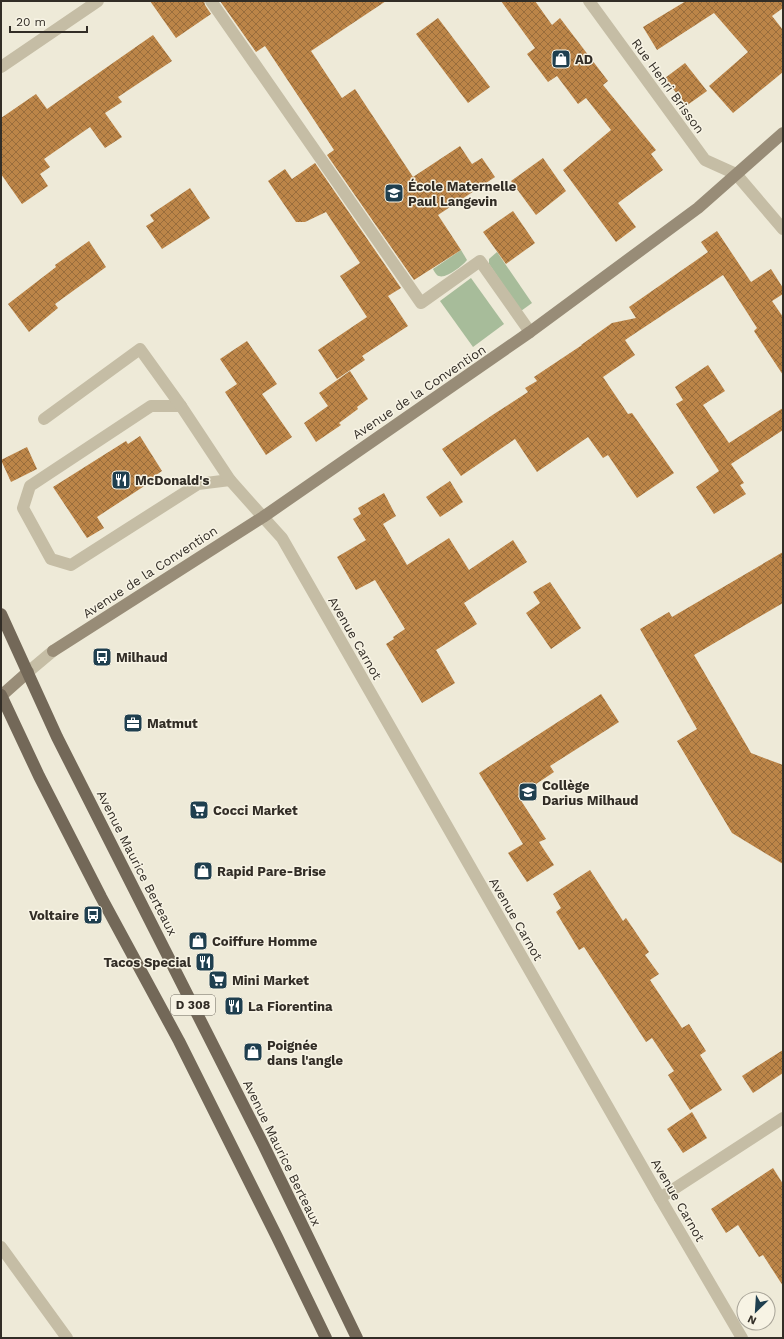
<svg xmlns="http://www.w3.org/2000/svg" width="784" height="1339" font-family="'Work Sans',sans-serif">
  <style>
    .green { fill: #a7bc9a }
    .building { fill: url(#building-cross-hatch) }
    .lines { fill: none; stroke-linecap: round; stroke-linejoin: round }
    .lane { stroke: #c5bda5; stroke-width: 12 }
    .street { stroke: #c5bda5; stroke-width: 12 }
    .secondary { stroke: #988c77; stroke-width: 12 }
    .primary { stroke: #736858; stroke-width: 12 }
    .labels { text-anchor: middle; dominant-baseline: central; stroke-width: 3; stroke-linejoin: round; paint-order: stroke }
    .shield { fill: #f7f3e4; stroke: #6d685f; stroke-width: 1 }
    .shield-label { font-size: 12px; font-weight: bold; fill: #322d26 }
    .poi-label { font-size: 13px; font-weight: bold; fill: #322d26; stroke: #f7f3e4; text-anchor: start }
    .street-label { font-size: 13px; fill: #322d26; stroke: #f7f3e4 }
  </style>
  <defs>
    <pattern id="building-cross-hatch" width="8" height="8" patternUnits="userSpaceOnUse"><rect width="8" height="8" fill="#bc8548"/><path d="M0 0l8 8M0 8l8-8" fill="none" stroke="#996d3c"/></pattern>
  </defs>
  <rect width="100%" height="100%" fill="#eeead8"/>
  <g class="green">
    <path d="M461,250L467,260C462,266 444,281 437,275C435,273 434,271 433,269Z"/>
    <path d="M497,252L532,303L521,311L489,264V259Z"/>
    <path d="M471,278L504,324L473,347L440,301Z"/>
  </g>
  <g class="building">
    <path d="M150,1H204L205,5L211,14L176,38Z"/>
    <path d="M220,1H386L311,51L342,98L355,89L413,177L460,146L472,164L482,158L495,177L438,215L461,250L414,280L327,155L334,150L265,46L256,52Z"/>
    <path d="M501,1H535L552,25L560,18L608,81L603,85L656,150L651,154L663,170L618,203L636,227L616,242L563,170L611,130L586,98L578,104L557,76L548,82L527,54L535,48Z"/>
    <path d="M686,1H783V8L772,16L783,30V72L733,113L709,86L748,52L714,13L657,50L643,27Z"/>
    <path d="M438,18L490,87L468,103L416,34Z"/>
    <path d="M153,35L172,61L118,97L122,102L105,113L122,137L105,148L90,127L44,159L50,167L40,174L48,186L22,204L1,174V118L36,94L47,109Z"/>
    <path d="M685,63L707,91L686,106L665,78Z"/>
    <path d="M543,158L566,191L536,215L511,181Z"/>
    <path d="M315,163L401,288L388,296L408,326L362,356L365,360L337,379L318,350L367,317L340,276L360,263L326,212L305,222H296L268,181L285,169L292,179Z"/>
    <path d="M190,188L210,218L162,249L146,226L154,221L150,215Z"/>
    <path d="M513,211L535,243L506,264L483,232Z"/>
    <path d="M717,231L751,282L771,269L783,288V294L772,301L783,317V375L754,331L757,328L723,275L625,340L635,355L603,377L628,414L632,413L674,473L637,498L608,455L603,458L588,437L537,472L515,439L461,476L442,449L494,414L528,392L525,388L537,381L534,377L582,345H581L612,323L636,318L629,307L708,252L701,242Z"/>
    <path d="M89,241L106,267L55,304L58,308L29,332L8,304L56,267L55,265Z"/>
    <path d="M247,341L277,384L262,394L292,437L266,455L225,392L237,384L220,359Z"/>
    <path d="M708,365L725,391L703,405L729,443L783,408V430L731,464L744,483L740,485L746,494L714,514L696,487L719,471L676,404L683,400L675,387Z"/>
    <path d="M350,371L368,399L357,407L358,409L339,423L341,425L316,442L304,423L328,406L319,393Z"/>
    <path d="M140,436L162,471L150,479L152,481L97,517L104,528L87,538L53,487L126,441L128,444Z"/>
    <path d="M27,447L37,469L11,482L1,460Z"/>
    <path d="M450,481L463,502L440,517L426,497Z"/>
    <path d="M384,493L396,516L383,524L407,565L449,538L469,570L513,540L527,562L464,603L477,624L436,650L455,683L422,703L386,644L394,639L393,637L405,629L375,580L356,590L337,557L366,540L353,519L361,514L358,508Z"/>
    <path d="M783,552V603L694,655L751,753L783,765V864L732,833L677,741L697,729L640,629L669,612L672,617Z"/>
    <path d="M550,582L581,628L551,649L526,613L540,603L533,592Z"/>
    <path d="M601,694L619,722L550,766L554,772L518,796L546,839L539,842L554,865L527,882L508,853L523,844L479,773Z"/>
    <path d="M590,870L623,921L626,918L649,952L645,955L659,974L650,980L682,1028L689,1024L706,1051L700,1055L722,1090L690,1110L668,1075L674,1071L652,1038L646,1042L584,947L579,950L556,912L561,908L553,894Z"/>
    <path d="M783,1050V1073L753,1093L742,1076Z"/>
    <path d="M692,1112L707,1138L683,1153L667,1129Z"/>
    <path d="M773,1168L783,1184V1286L763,1255L759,1257L738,1225L726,1233L711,1209Z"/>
  </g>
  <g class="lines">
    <g class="lane">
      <path d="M211,1L421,303L480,261L530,332"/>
      <path d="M181,406H151L30,486L23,508L51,559L71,565L198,484L230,480"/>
      <path d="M44,419L140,349L181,406L230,480L263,517"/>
    </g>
    <g class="street">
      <path d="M589,1L705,160L736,174L783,229"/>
      <path d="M1,67L98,1"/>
      <path d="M263,517L282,538L660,1198L742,1338"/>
      <path d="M28,672L53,651"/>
      <path d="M660,1198L783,1118"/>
      <path d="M1,1247L67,1338"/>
    </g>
    <g class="secondary">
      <path d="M53,651L263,517L530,332L698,208L783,133"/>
      <path d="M1,696L28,672"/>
    </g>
    <g class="primary">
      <path d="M1,614L57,737L263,1144L357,1338"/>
      <path d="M1,695L39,776L101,897L179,1041L277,1237L326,1338"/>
    </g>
  </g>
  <defs>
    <g id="shop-square" transform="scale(1)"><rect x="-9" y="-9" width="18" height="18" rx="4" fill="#1f3f4f" stroke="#f7f3e4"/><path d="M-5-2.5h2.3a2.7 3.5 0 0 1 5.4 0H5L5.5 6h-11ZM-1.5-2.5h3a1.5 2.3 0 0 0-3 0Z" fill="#fff"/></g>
    <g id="school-square" transform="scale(1)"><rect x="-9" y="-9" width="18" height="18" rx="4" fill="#1f3f4f" stroke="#f7f3e4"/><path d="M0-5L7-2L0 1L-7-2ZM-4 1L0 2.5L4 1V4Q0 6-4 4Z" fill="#fff"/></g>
    <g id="restaurant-square" transform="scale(1)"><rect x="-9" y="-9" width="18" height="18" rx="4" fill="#1f3f4f" stroke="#f7f3e4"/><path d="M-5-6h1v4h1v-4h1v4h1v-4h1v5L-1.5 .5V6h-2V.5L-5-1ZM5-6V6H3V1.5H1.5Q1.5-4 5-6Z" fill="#fff"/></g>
    <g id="bus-square" transform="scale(1)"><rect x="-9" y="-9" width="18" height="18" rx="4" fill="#1f3f4f" stroke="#f7f3e4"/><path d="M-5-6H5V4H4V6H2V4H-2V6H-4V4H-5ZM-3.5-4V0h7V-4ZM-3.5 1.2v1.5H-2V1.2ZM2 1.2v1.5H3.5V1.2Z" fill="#fff"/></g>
    <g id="office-square" transform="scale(1)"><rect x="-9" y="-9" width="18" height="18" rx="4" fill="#1f3f4f" stroke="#f7f3e4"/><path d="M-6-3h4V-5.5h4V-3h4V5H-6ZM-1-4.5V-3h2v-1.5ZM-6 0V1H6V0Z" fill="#fff"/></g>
    <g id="supermarket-square" transform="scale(1)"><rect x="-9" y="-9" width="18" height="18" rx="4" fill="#1f3f4f" stroke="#f7f3e4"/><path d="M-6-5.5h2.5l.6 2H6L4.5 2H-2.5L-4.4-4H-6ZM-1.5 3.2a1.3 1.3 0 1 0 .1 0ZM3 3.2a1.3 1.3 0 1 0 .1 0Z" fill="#fff"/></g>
  </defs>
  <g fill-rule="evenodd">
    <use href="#shop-square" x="561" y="59"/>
    <use href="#school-square" x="394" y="193"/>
    <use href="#restaurant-square" x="121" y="480"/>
    <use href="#bus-square" x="102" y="657"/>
    <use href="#office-square" x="133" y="723"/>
    <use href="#school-square" x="528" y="792"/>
    <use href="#supermarket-square" x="199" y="810"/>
    <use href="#shop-square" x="203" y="871"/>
    <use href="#bus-square" x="93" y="915"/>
    <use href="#shop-square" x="198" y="941"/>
    <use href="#restaurant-square" x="205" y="962"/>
    <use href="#supermarket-square" x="218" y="980"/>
    <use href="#restaurant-square" x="234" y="1006"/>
    <use href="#shop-square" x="253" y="1052"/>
  </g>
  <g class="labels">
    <rect class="shield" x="171" y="995" width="44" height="20" rx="3"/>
    <g class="shield-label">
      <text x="193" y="1005">D 308</text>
    </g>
    <g class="poi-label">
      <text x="575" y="59">AD</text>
      <text x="408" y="186">École Maternelle<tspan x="408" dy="15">Paul Langevin</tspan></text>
      <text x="135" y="480">McDonald's</text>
      <text x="116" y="657">Milhaud</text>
      <text x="147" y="723">Matmut</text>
      <text x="542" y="785">Collège<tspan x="542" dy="15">Darius Milhaud</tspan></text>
      <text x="213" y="810">Cocci Market</text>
      <text x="217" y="871">Rapid Pare-Brise</text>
      <text x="79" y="915" text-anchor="end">Voltaire</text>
      <text x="212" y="941">Coiffure Homme</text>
      <text x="191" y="962" text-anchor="end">Tacos Special</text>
      <text x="232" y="980">Mini Market</text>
      <text x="248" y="1006">La Fiorentina</text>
      <text x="267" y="1045">Poignée<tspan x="267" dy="15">dans l'angle</tspan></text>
    </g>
    <g class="street-label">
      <text transform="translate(668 86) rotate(54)">Rue Henri Brisson</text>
      <text transform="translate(419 392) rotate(-34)">Avenue de la Convention</text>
      <text transform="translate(150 572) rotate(-33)">Avenue de la Convention</text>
      <text transform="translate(355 638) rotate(60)">Avenue Carnot</text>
      <text transform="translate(137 863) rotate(63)">Avenue Maurice Berteaux</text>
      <text transform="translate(516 919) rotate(60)">Avenue Carnot</text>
      <text transform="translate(282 1153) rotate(64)">Avenue Maurice Berteaux</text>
      <text transform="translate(678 1200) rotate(60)">Avenue Carnot</text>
    </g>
  </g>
  <rect width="784" height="1339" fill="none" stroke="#322d26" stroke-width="4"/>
  <g transform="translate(756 1311) rotate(205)"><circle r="19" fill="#f7f3e4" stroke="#a8a498"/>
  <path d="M0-3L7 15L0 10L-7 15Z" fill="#1f3f4f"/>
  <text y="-6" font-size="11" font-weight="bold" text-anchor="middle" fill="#322d26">N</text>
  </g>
  <path d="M10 26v6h77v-6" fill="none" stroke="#322d26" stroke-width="2"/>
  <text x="16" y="26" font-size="12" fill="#322d26" stroke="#f7f3e4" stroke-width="3" paint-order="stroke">20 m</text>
</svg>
